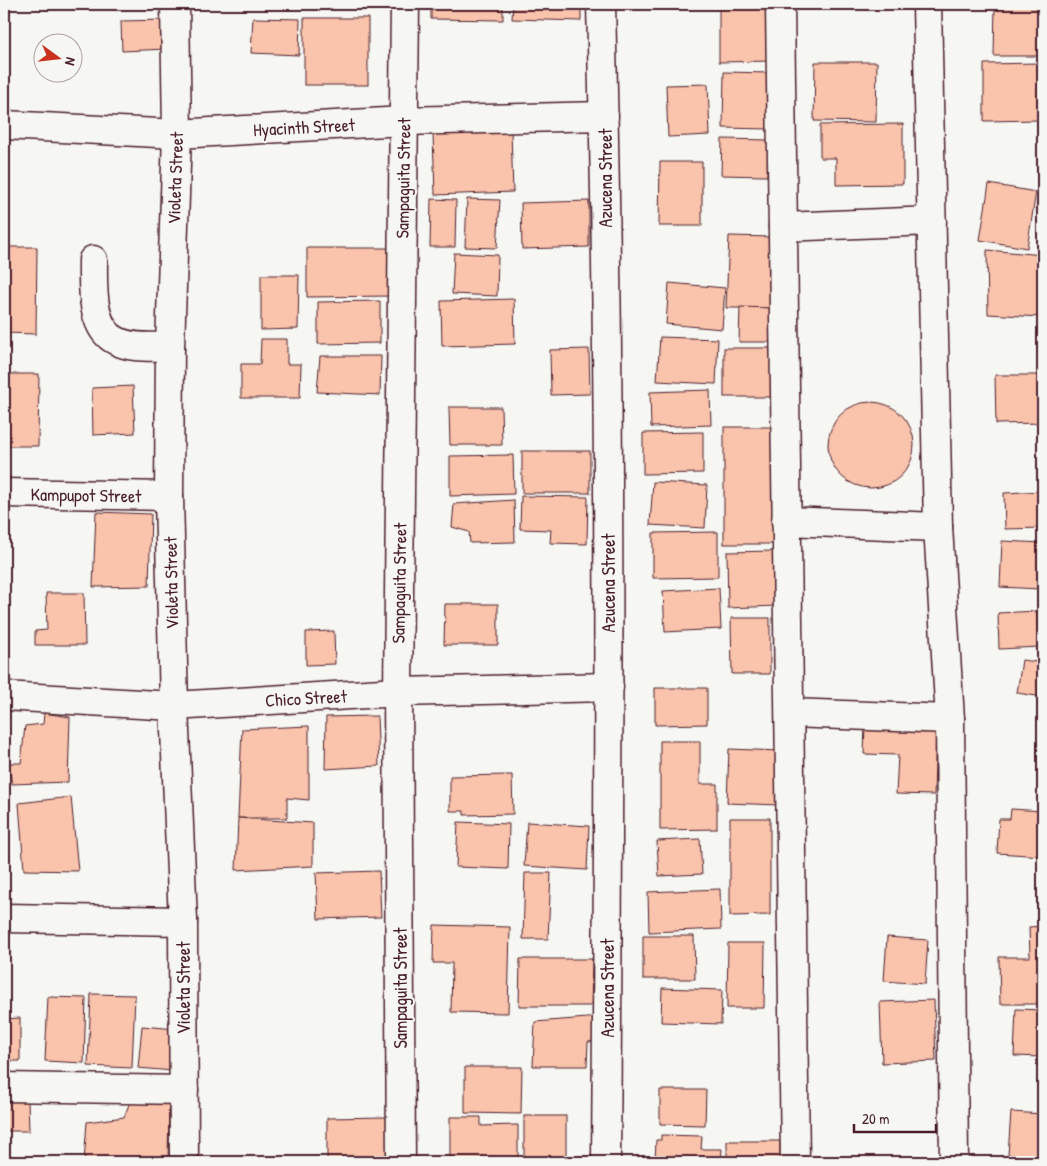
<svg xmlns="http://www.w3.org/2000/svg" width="1047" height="1166" font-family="'Patrick Hand',sans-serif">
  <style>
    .building { fill: #fac3ac; stroke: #4a1f2b }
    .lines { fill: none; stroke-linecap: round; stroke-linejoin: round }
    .minor-casing { stroke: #4a1f2b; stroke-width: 31 }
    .minor { stroke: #f6f6f2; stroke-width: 28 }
    .labels { text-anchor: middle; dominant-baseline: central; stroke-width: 4; stroke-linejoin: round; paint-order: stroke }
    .street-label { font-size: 18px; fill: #4a1f2b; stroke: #f6f6f2 }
  </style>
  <rect width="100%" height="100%" fill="#f6f6f2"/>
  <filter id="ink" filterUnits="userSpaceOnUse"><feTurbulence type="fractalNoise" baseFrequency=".02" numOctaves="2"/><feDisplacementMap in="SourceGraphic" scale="10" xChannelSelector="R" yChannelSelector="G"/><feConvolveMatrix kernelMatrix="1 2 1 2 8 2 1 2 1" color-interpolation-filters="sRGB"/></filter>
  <g filter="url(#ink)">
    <g class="building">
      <path d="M431,4H503V20L431,19Z"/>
      <path d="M513,4H581V21L512,19Z"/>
      <path d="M719,4H772V61L719,62Z"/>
      <path d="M995,4H1041L1040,56H994Z"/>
      <path d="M253,18L300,19L299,55L251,53Z"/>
      <rect x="304" y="18" width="64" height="67"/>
      <path d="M167,20V49L122,51L121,21Z"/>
      <path d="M815,62H877L876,122L814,121Z"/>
      <path d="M1041,63V120L984,121V64Z"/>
      <path d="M724,72L770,73L769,129L723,128Z"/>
      <path d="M708,84L710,135L668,137L666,85Z"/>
      <path d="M903,124V184L836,185V158H820V125Z"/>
      <path d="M511,131L513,192L435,195L433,134Z"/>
      <path d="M722,139L769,140L767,176L721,175Z"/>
      <path d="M660,162H702V226H659Z"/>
      <path d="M989,184L1036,192L1027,248L980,240Z"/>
      <path d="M431,199L456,200L455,247H430Z"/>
      <path d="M467,199L500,200L497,248L465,247Z"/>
      <path d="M589,201V247L522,249L521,203Z"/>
      <path d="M729,236L773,237L772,308H726Z"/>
      <path d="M4,247H37L36,334L4,333Z"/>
      <path d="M307,248H391L390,296L307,297Z"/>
      <path d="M987,250L1043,255L1041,317L988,314Z"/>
      <path d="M454,253L498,255L497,296L452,294Z"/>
      <path d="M261,275H299L298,329L261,330Z"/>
      <path d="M669,283L725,288L722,329L666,324Z"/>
      <path d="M514,299L515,344L442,346L441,301Z"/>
      <path d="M380,301V343L318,344V302Z"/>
      <path d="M740,307L772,308V342H739Z"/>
      <path d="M660,337L718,339L716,384L657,381Z"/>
      <path d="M261,339H287V364H301L300,398H241V364H260Z"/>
      <rect x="724" y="348" width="53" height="49"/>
      <path d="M589,349L590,394L551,395L550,350Z"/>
      <path d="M320,356H381L380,395L317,392Z"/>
      <path d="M4,374H39L38,446H4Z"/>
      <path d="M995,375H1043V423L996,424Z"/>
      <path d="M133,386L135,433L93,435L92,388Z"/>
      <path d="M710,390L711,425L651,427L650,392Z"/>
      <circle cx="871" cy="445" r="43"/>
      <path d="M449,407H501L502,445H450Z"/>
      <rect x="724" y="427" width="51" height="117"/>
      <path d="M703,432V473L643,474V433Z"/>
      <rect x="522" y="451" width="68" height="42"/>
      <path d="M513,455L514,494L450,496V456Z"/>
      <path d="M653,482L707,485L705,528L650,525Z"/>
      <path d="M1043,491V528L1005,529L1004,493Z"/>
      <path d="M521,496L588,497L587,544L550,543L551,530L520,529Z"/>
      <path d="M514,500L515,542L470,543L469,532L452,527L454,504Z"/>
      <path d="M96,512L151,514L149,586L93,587Z"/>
      <path d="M718,532V577L653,578V533Z"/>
      <path d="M1002,541L1043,543V617H1039L1040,589L1000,587Z"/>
      <path d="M776,551L777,606L728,608L727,552Z"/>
      <path d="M719,588L721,629L665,632L663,591Z"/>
      <path d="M46,593H84L85,645H35V631L47,630Z"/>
      <path d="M445,604H498V645H444Z"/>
      <path d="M1037,611L1039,647L999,649L998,613Z"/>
      <path d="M731,618H770V674H732Z"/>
      <path d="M334,631L335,664L306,665V632Z"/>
      <path d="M1039,652L1043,653V697L1017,693L1022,660L1037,662Z"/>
      <path d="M655,688H707V724L655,725Z"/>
      <path d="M44,713L70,717L68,782L12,784L8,763H21L25,726L43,724Z"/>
      <path d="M377,716L379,766L325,769L326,717Z"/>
      <path d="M865,724L936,726L934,795L896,794L898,755L864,754Z"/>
      <path d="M309,726V800L287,798V818H238L242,729Z"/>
      <path d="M660,741H700V784H717V829L660,830Z"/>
      <path d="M729,749L781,751L779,805L727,803Z"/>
      <path d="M512,775L513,814L464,815V811H450V776Z"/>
      <path d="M71,797L78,871L24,870L19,803Z"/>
      <path d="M1011,809L1043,811V856L997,853L999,819H1010Z"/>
      <path d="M238,818L313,823V866L236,870Z"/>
      <path d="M730,818H770V915L730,916Z"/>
      <path d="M458,822L509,824L508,869L456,867Z"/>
      <path d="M527,822L589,826L587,870L524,866Z"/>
      <path d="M700,839L702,874L659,876L657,841Z"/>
      <path d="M379,871L381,917L318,919L316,873Z"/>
      <path d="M525,873H551L548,939H523Z"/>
      <path d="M720,889L721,929L649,932L648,892Z"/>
      <path d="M434,925L510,927L508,1013L451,1012L452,963H433Z"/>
      <path d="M1043,926V1004H1000L999,957H1030L1029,927Z"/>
      <path d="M643,936H694L695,979H643Z"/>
      <path d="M887,937L928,940L925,984L884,981Z"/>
      <path d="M728,943H765L764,1008H727Z"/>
      <path d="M520,959H592L591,1006H519Z"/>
      <path d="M662,988L722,990L721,1024L661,1022Z"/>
      <path d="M91,994L135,995L132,1068L88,1066Z"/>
      <path d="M48,997L86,998L84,1063L45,1061Z"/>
      <path d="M934,1000L936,1061L882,1063L880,1002Z"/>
      <path d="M1016,1009L1043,1010V1057L1014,1056Z"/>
      <path d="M601,1017L600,1041L588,1042L587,1066H533L535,1022Z"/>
      <path d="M20,1018V1061H4V1019Z"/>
      <path d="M142,1026L176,1029L173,1071L138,1068Z"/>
      <path d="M465,1067H522L521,1114L465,1113Z"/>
      <path d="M1043,1075V1105H1040Z"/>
      <path d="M660,1090H706L705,1125L660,1124Z"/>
      <path d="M28,1101L29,1131H4V1102Z"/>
      <path d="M130,1102L169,1103L168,1162H84L87,1122L124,1117Z"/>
      <path d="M1011,1112L1043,1114V1157L1008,1155Z"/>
      <rect x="524" y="1116" width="42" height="46"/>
      <path d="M388,1117V1162H327V1118Z"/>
      <path d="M450,1117H481V1126L518,1125V1162H450Z"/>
      <path d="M661,1135L702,1136L701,1149H722L721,1162H655L656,1140H661Z"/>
      <rect x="727" y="1141" width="53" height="21"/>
    </g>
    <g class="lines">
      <g class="minor-casing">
        <g id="minor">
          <path d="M175,4L177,134L170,347L169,496L174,706L183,921L184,1162"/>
          <path d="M601,4C611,390 609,776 606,1162"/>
          <path d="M780,4L795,1162"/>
          <path d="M927,4L938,527L950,719L954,1162"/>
          <path d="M4,125L177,134L403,121L604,116"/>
          <path d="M783,227L932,221"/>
          <path d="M93,260C93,284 90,329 117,341C132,349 153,346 170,347"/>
          <path d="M4,493L169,496"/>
          <path d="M786,521L938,527"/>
          <path d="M4,696L174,706L398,692L609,687"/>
          <path d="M790,713L950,719"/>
          <path d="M4,918L183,921"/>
          <path d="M4,1087L184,1090"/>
          <path d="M401,1162L398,692L405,4"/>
        </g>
      </g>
      <use href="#minor" class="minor"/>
    </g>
  </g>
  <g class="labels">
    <g class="street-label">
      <text transform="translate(304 127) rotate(-3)">Hyacinth Street</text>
      <text transform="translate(175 178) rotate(-88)">Violeta Street</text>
      <text transform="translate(403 178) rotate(-89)">Sampaguita Street</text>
      <text transform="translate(605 178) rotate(-90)">Azucena Street</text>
      <text transform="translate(86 495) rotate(1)">Kampupot Street</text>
      <text transform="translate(171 583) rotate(-91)">Violeta Street</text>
      <text transform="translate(399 583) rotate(-89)">Sampaguita Street</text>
      <text transform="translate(608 583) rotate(-90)">Azucena Street</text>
      <text transform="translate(306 698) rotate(-3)">Chico Street</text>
      <text transform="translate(183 988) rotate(-90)">Violeta Street</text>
      <text transform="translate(400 988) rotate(-90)">Sampaguita Street</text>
      <text transform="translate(607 988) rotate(-90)">Azucena Street</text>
    </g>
  </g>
  <rect width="1047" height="1166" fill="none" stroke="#f6f6f2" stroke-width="20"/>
  <rect x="10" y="10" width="1027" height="1146" fill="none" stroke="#4a1f2b" stroke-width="2" filter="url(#ink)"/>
  <g transform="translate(58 58) rotate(105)"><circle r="24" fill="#f6f6f2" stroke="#b1a0a2"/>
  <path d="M0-4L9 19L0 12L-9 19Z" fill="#c8321e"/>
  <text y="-8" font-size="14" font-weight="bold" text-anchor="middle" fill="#4a1f2b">N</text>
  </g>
  <path d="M854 1124v8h82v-8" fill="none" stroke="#4a1f2b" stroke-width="2.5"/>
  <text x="862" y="1124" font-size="15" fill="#4a1f2b" stroke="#f6f6f2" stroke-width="4" paint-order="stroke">20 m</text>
</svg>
